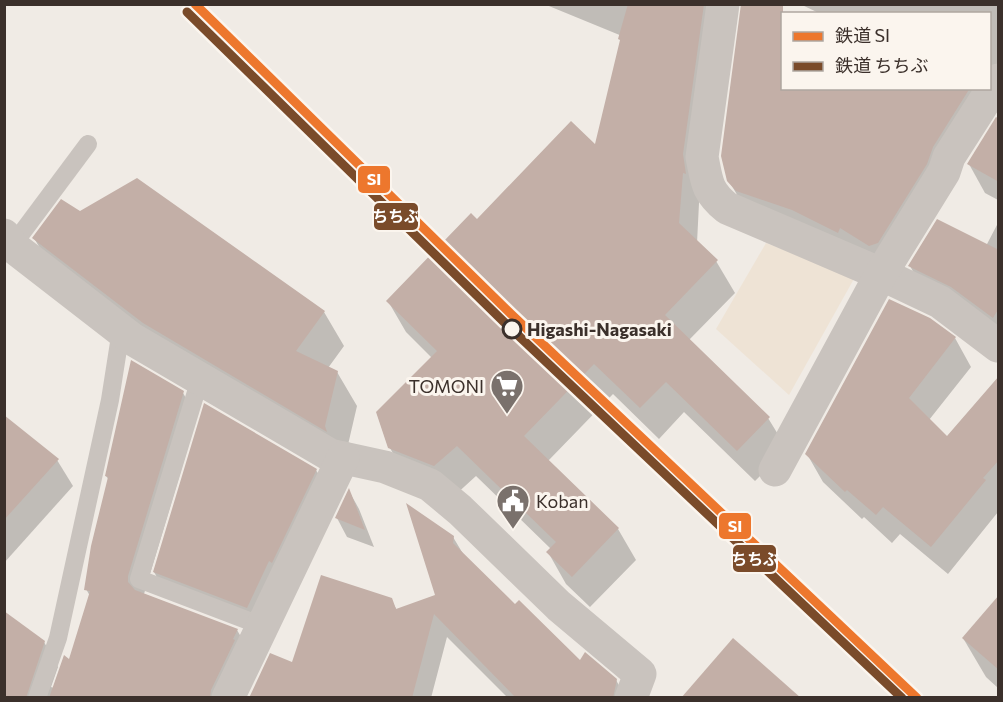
<svg xmlns="http://www.w3.org/2000/svg" width="1003" height="702" font-family="Commissioner,'Noto Sans JP',sans-serif">
  <style>
    .plaza { fill: #eee3d5 }
    .shadow { fill: #0003 }
    .building { fill: #c3afa7 }
    .lines { fill: none; stroke-linecap: round; stroke-linejoin: round }
    .service { stroke: #c9c3be; stroke-width: 18 }
    .minor { stroke: #c9c3be; stroke-width: 33 }
    .rail-1-casing { stroke: #fbf5ee; stroke-width: 14 }
    .rail-2-casing { stroke: #fbf5ee; stroke-width: 14 }
    .rail-1 { stroke: #ed772d; stroke-width: 9 }
    .rail-2 { stroke: #7a4b2a; stroke-width: 9 }
    .stop-dot { fill: #fbf5ee; stroke: #3b302b; stroke-width: 3 }
    .labels { text-anchor: middle; dominant-baseline: central; stroke-width: 6; stroke-linejoin: round; paint-order: stroke }
    .stop-label { font-size: 18px; font-weight: bold; fill: #3b302b; stroke: #fbf5ee; text-anchor: start }
    .poi-label { font-size: 18px; fill: #3b302b; stroke: #fbf5ee; text-anchor: end }
    .line-badge { stroke: #fbf5ee; stroke-width: 2 }
    .badge-label { font-size: 16px; text-anchor: middle; font-weight: bold; fill: #fff }
  </style>
  <rect width="100%" height="100%" fill="#f0ebe5"/>
  <path class="plaza" d="M766,243L855,277L789,395L716,329Z"/>
  <g class="shadow">
    <path d="M544,4H709L697,243L716,261L735,293L689,340L768,418L787,449L755,481L684,412L659,439L613,394L548,461L618,529L636,560L590,607L566,584L548,552L551,549L476,476L453,497L408,480L390,448L432,358L406,332L388,301L477,221L596,147L622,36Z"/>
    <path d="M800,4H998V99L895,271L746,210L729,181L782,88H990V14H821Z"/>
    <path d="M998,117V200L985,193L969,164Z"/>
    <path d="M80,213L324,312L344,346L328,368L337,372L357,406L344,462L54,272L34,238Z"/>
    <path d="M998,223V338L926,295L910,266L986,246Z"/>
    <path d="M955,338L971,367L929,420L947,438L998,386V512L948,574L900,534L892,543L864,517L862,519L823,482L807,454Z"/>
    <path d="M183,393L197,417L144,594L237,630L251,654L233,698H4L44,642L58,667L51,687L54,688L70,662L90,596L86,589L109,480L106,476Z"/>
    <path d="M4,417L57,460L73,486L4,563Z"/>
    <path d="M316,470L330,494L261,631L168,596L154,572Z"/>
    <path d="M349,491L359,509L374,547L347,537L337,518Z"/>
    <path d="M453,537L465,557L515,606L580,662L616,680L626,698H508L447,637L431,698H251L293,664L391,600L397,610L437,596Z"/>
    <path d="M998,598V688L986,677L963,638Z"/>
  </g>
  <g class="building">
    <path d="M628,4H704L683,154L686,174L683,173L679,223L718,260L665,315L770,417L737,451L666,382L640,408L594,364L524,436L619,528L572,577L546,552L556,542L457,446L434,466L388,448L376,412L437,351L386,301L471,213L477,219L571,121L595,144L620,40L618,39Z"/>
    <path d="M741,4H783V88H970L933,147L927,164L878,243L869,246L840,228L838,233L792,210L736,191L727,181L721,156Z"/>
    <path d="M996,117L999,119V182L967,164Z"/>
    <path d="M137,178L325,311L296,351L338,371L325,426L327,432L143,323L32,238L61,199L80,211Z"/>
    <path d="M937,219L999,250V308L993,318L951,287L908,266Z"/>
    <path d="M889,299L930,318L956,337L909,398L947,436L999,376V460L983,478L986,480L931,547L883,507L876,515L847,490L845,492L805,454Z"/>
    <path d="M131,360L184,391L128,576V582L135,590L238,629L233,639L235,640L211,690L210,698H49L64,655L69,659L90,591L84,590L91,546L108,477L105,476Z"/>
    <path d="M204,403L317,469L272,563L269,561L247,608L153,572Z"/>
    <path d="M4,415L59,459L4,520Z"/>
    <path d="M349,488L365,530L335,518Z"/>
    <path d="M406,503L454,536L453,543L515,604L519,600L580,660L585,652L617,679L613,698H516L434,614L412,698H249L270,653L292,662L321,575L392,598L396,609L435,595Z"/>
    <path d="M999,595V670L962,638Z"/>
    <path d="M4,611L45,641L26,698H4Z"/>
    <path d="M733,638L801,698H681Z"/>
  </g>
  <g class="lines">
    <g class="service">
      <path d="M12,246L88,144"/>
      <path d="M200,379L139,579L262,626"/>
      <path d="M37,698L58,638L110,400L121,330"/>
    </g>
    <g class="minor">
      <path d="M723,4L702,157C707,181 706,191 727,208L881,274L940,302L998,346"/>
      <path d="M4,235L12,246L132,339L330,455L385,467L430,485L460,510L559,606L640,674L631,698"/>
      <path d="M775,470L881,274L944,172L949,157L998,80"/>
      <path d="M228,698L343,458"/>
    </g>
    <g class="rail-1-casing">
      <path id="rail-1" d="M195,4L511,314L917,698"/>
    </g>
    <g class="rail-2-casing">
      <path id="rail-2" d="M187,12L504,322L902,698"/>
    </g>
    <use href="#rail-1" class="rail-1"/>
    <use href="#rail-2" class="rail-2"/>
  </g>
  <defs>
    <g id="supermarket-pin" transform="scale(1.725)"><path d="M0 17L-7.5 6A9.5 9.5 0 1 1 7.5 6Z" fill="#7a716c" stroke="#fbf5ee"/><path d="M-6-5.5h2.5l.6 2H6L4.5 2H-2.5L-4.4-4H-6ZM-1.5 3.2a1.3 1.3 0 1 0 .1 0ZM3 3.2a1.3 1.3 0 1 0 .1 0Z" fill="#fff"/></g>
    <g id="civic-pin" transform="scale(1.725)"><path d="M0 17L-7.5 6A9.5 9.5 0 1 1 7.5 6Z" fill="#7a716c" stroke="#fbf5ee"/><path d="M-.6-6.5H3V-4.5H.6V-3L4-1V1h2V6H-6V1h2V-1L-.6-3ZM-1.2 2.5V6h2.4V2.5Z" fill="#fff"/></g>
  </defs>
  <g fill-rule="evenodd">
    <use href="#supermarket-pin" x="507" y="386"/>
    <use href="#civic-pin" x="513" y="501"/>
  </g>
  <circle class="stop-dot" cx="512" cy="329" r="9"/>
  <g class="labels">
    <g class="stop-label">
      <text x="527" y="329">Higashi-Nagasaki</text>
    </g>
    <g class="poi-label">
      <text x="484" y="386">TOMONI</text>
      <text x="536" y="501" text-anchor="start">Koban</text>
    </g>
  </g>
  <g class="line-badge">
    <rect x="357" y="165" width="34" height="29" rx="6" fill="#ed772d"/>
    <rect x="373" y="202" width="46" height="29" rx="6" fill="#7a4b2a"/>
    <rect x="718" y="512" width="34" height="28" rx="6" fill="#ed772d"/>
    <rect x="732" y="544" width="45" height="29" rx="6" fill="#7a4b2a"/>
  </g>
  <g class="badge-label">
    <text x="374" y="185">SI</text>
    <text x="396" y="222">ちちぶ</text>
    <text x="735" y="532">SI</text>
    <text x="755" y="565">ちちぶ</text>
  </g>
  <rect width="1003" height="702" fill="none" stroke="#3b302b" stroke-width="12"/>
  <rect x="781" y="12" width="210" height="78" fill="#fbf5ee" stroke="#aea6a0" stroke-width="1.5"/>
  <rect x="793" y="32" width="30" height="9" fill="#ed772d" stroke="#aea6a0" stroke-width="1.5"/>
  <text x="835" y="42" font-size="18" fill="#3b302b">鉄道 SI</text>
  <rect x="793" y="62" width="30" height="9" fill="#7a4b2a" stroke="#aea6a0" stroke-width="1.5"/>
  <text x="835" y="72" font-size="18" fill="#3b302b">鉄道 ちちぶ</text>
</svg>
